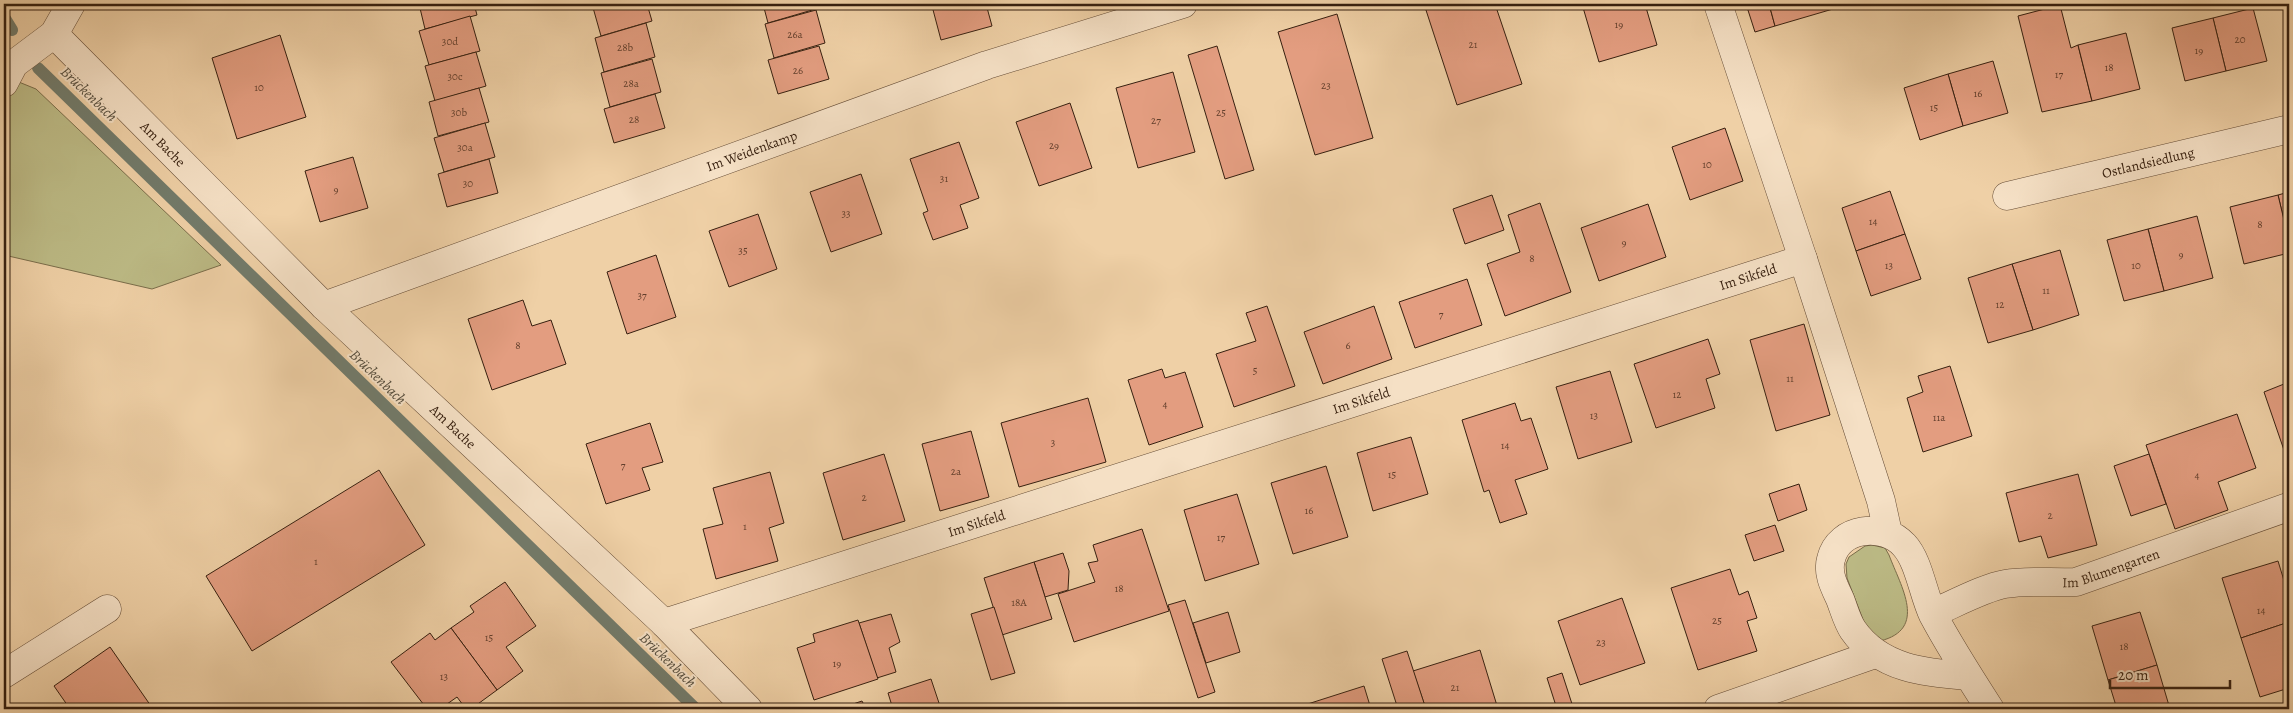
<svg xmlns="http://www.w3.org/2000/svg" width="2293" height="713" font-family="Alegreya,serif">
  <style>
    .green { fill: #bcba85; stroke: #7a6d4a }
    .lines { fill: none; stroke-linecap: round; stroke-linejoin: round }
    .stream { stroke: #727b6b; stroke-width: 12 }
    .building { fill: #e39d80; stroke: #372010 }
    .minor-casing { stroke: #654c36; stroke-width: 29 }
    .minor { stroke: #f5e0c5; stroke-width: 28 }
    .labels { text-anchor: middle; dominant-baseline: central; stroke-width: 4; stroke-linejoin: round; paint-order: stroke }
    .number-label { font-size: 11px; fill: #623f2c }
    .street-label { font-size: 14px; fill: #372010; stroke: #f5e0c5 }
    .water-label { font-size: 15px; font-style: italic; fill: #554d3d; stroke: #f5e0c5 }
  </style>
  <rect width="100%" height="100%" fill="#efd0a6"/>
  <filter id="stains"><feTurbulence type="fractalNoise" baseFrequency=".004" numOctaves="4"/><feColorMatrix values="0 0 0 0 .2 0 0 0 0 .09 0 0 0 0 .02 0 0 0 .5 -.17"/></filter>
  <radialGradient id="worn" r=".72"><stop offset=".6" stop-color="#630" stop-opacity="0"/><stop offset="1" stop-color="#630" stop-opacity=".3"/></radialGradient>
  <g class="green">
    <path d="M4,76L36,89L221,265L152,289L4,255Z"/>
    <path d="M1872,545L1885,548L1889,555C1901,587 1928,629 1880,641L1867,630L1847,578L1846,564L1849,557L1865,546Z"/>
  </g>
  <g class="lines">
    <g class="stream">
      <path d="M4,17L12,30"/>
      <path d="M38,68L696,709"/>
    </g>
  </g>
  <g class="building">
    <path d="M419,4H474L477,15L425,29Z"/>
    <path d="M592,4H647L652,21L601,36Z"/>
    <path d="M763,4H818L819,8L768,23Z"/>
    <path d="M938,4H986L992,26L941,40L932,6Z"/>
    <path d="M1424,4H1495L1522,84L1457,105Z"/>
    <path d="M1582,4H1645L1657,45L1599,62Z"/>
    <path d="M1746,4H1769L1775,26L1755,32Z"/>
    <path d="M1769,4H1850L1775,26Z"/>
    <path d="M2060,5L2071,48L2078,45L2092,101L2042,112L2018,16Z"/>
    <path d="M2253,8L2267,61L2226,71L2213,18Z"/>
    <path d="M816,10L825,43L774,58L765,24Z"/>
    <path d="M1337,14L1373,138L1315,155L1278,32Z"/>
    <path d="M470,16L480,51L429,65L419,31Z"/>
    <path d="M2213,18L2226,71L2185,81L2172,28Z"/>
    <path d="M646,23L655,57L604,72L595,38Z"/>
    <path d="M2126,33L2140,89L2092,101L2078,45Z"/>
    <path d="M280,35L306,117L237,139L212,58Z"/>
    <path d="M819,46L829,79L778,94L768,60Z"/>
    <path d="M1217,46L1254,170L1225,179L1188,55Z"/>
    <path d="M476,52L486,86L435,101L425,66Z"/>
    <path d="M652,59L661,92L610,107L601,73Z"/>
    <path d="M1993,61L2008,113L1963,126L1948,74Z"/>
    <path d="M1173,72L1195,152L1138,168L1116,88Z"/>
    <path d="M1948,74L1963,126L1920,140L1904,88Z"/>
    <path d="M479,88L489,122L438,136L429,102Z"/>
    <path d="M655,94L665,128L614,143L604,109Z"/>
    <path d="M1070,103L1092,168L1039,186L1016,122Z"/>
    <path d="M485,123L495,157L444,172L434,138Z"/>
    <path d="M1725,128L1743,181L1690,200L1672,147Z"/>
    <path d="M959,142L979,198L960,205L968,228L933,240L923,213L928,211L910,159Z"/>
    <path d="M353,157L368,208L320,222L305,171Z"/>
    <path d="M489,159L498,193L447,207L438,174Z"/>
    <path d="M861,174L882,234L831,252L810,192Z"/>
    <path d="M1890,191L1905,234L1856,251L1842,208Z"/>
    <path d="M2289,192V241L2278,195Z"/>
    <path d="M1492,195L1504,230L1465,244L1453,209Z"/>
    <path d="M2278,195L2289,241V253L2244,264L2230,207Z"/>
    <path d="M1540,203L1571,292L1505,316L1487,264L1520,252L1508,215Z"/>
    <path d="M1648,204L1666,257L1599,281L1581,228Z"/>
    <path d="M758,214L777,269L729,287L709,231Z"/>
    <path d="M2197,216L2213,278L2164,291L2148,229Z"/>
    <path d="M2148,229L2164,291L2124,301L2107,240Z"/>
    <path d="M1905,234L1921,279L1871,296L1856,251Z"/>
    <path d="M2060,250L2079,315L2033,330L2012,264Z"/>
    <path d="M656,255L676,317L627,334L607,272Z"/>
    <path d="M2012,264L2033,330L1988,343L1968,278Z"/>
    <path d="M1467,279L1482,325L1415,348L1399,302Z"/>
    <path d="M523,300L532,326L551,320L566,364L492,390L468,319Z"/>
    <path d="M1267,306L1295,386L1234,407L1216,354L1256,341L1246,313Z"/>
    <path d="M1374,306L1392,359L1323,384L1304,332Z"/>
    <path d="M1804,324L1830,415L1776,431L1750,340Z"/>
    <path d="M1708,339L1720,374L1706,379L1715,408L1656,428L1634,364Z"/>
    <path d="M1950,366L1972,436L1923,452L1907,398L1923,392L1918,376Z"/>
    <path d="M1162,369L1165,378L1185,372L1203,427L1149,445L1128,380Z"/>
    <path d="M1610,371L1632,442L1578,459L1556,387Z"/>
    <path d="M2289,382V455L2286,456L2264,392Z"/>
    <path d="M1088,398L1106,462L1019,487L1001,423Z"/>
    <path d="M1515,403L1521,421L1531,418L1548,469L1515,480L1527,514L1500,523L1489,490L1484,492L1462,420Z"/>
    <path d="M2237,414L2256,468L2218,482L2228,510L2175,529L2146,445Z"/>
    <path d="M650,423L663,462L642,468L650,490L606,504L586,444Z"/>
    <path d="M971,431L989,497L940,511L922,444Z"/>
    <path d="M1411,437L1428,494L1373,511L1357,453Z"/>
    <path d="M884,454L905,521L843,540L823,473Z"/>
    <path d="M2149,454L2166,504L2131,516L2114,466Z"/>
    <path d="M1326,466L1348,537L1293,554L1271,483Z"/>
    <path d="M379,470L425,545L252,651L206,576Z"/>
    <path d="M770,472L784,523L769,528L778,561L716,579L703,529L723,524L713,488Z"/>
    <path d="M2078,474L2097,545L2048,558L2041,536L2019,542L2006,493Z"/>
    <path d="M1799,484L1807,510L1778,521L1769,494Z"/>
    <path d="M1237,494L1259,564L1205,581L1184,510Z"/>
    <path d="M1775,525L1784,551L1754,561L1745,535Z"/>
    <path d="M1142,529L1169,611L1074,642L1058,594L1095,582L1088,563L1098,561L1093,545Z"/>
    <path d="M1063,553L1069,571L1068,590L1045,597L1034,562Z"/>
    <path d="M2278,561L2289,597V622L2241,638L2222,578Z"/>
    <path d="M1034,562L1052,619L1002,635L984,578Z"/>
    <path d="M1730,569L1739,595L1748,591L1757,618L1747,621L1757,651L1698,670L1671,588Z"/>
    <path d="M505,582L536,626L506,647L523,671L497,690L451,628L474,612L470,606Z"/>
    <path d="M1622,598L1645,663L1580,685L1558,621Z"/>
    <path d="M1185,600L1215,692L1198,698L1168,605Z"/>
    <path d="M994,607L1015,673L991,680L971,614Z"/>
    <path d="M1228,612L1240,652L1206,663L1193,623Z"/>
    <path d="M2140,612L2157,665L2108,680L2092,626Z"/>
    <path d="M891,614L900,642L889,648L896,672L877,678L859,623Z"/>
    <path d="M858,620L878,679L814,700L797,648L815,642L813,634Z"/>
    <path d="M2289,622V688L2260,697L2241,638Z"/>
    <path d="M451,628L497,690L471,709H466L457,697L440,709H427L391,662L430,633L435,640Z"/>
    <path d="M110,647L153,709H70L54,686Z"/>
    <path d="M1480,650L1498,709H1426L1413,671Z"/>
    <path d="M1407,651L1424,703L1406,709H1398L1382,659Z"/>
    <path d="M2157,665L2170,709H2117L2108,680Z"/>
    <path d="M1562,673L1573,707L1568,709H1557L1547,678Z"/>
    <path d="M931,679L941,709H893L888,693Z"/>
    <path d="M1364,686L1371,709H1292Z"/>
    <path d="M862,701L866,709H845L844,707Z"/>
  </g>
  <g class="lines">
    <g class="minor-casing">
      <g id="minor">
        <path id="s1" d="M54,34L324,306L664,623L748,709"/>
        <path d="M4,83L14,64L54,34L71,4"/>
        <path id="s2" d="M2007,196L2289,129"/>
        <path d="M1803,259L1881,501L1888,533"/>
        <path id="s3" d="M324,306L987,65L1183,4"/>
        <path id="s4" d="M1933,613C1952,605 1986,587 2005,584C2028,580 2052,583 2076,582L2288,507"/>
        <path id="s5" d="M664,623L1803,259L1718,4"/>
        <path d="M4,674L107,609"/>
        <path d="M1968,676C1926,673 1880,669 1853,630C1847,621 1844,609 1840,599C1834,586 1827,573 1831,559C1839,527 1883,522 1904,545C1919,561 1923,594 1933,615C1950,647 1970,678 1990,709"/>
        <path d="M1718,709L1875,654"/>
      </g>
    </g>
    <use href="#minor" class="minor"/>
  </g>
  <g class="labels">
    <g class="number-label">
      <text x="1619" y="24">19</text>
      <text x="795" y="34">26a</text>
      <text x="2240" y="39">20</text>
      <text x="450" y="41">30d</text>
      <text x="1473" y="44">21</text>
      <text x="625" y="47">28b</text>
      <text x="2199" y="50">19</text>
      <text x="2109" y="67">18</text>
      <text x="798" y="70">26</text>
      <text x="2059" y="74">17</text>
      <text x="455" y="76">30c</text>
      <text x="631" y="83">28a</text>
      <text x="1326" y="85">23</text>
      <text x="259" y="87">10</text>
      <text x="1978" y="93">16</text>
      <text x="1934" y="107">15</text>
      <text x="459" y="112">30b</text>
      <text x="1221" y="112">25</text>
      <text x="634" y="119">28</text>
      <text x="1156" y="120">27</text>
      <text x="1054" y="145">29</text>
      <text x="465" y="147">30a</text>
      <text x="1707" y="164">10</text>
      <text x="944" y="178">31</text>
      <text x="468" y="183">30</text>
      <text x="336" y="189">9</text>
      <text x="846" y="213">33</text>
      <text x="1873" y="221">14</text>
      <text x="2260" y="224">8</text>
      <text x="1624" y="242">9</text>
      <text x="743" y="250">35</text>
      <text x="2181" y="254">9</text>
      <text x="1532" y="258">8</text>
      <text x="1889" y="265">13</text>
      <text x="2136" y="265">10</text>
      <text x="2046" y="290">11</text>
      <text x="642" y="295">37</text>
      <text x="2000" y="304">12</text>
      <text x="1441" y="314">7</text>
      <text x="518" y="345">8</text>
      <text x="1348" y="345">6</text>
      <text x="1255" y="370">5</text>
      <text x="1790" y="378">11</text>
      <text x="1677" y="394">12</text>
      <text x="1165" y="404">4</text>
      <text x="1594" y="415">13</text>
      <text x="1939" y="417">11a</text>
      <text x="1053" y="442">3</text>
      <text x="1505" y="445">14</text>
      <text x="623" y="465">7</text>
      <text x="956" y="471">2a</text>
      <text x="1392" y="474">15</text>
      <text x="2197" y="475">4</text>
      <text x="864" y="497">2</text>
      <text x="1309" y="510">16</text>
      <text x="2050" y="515">2</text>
      <text x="745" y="526">1</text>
      <text x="1221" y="537">17</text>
      <text x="316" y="561">1</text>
      <text x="1119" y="588">18</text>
      <text x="1019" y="602">18A</text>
      <text x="2261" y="610">14</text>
      <text x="1717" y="620">25</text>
      <text x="489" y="637">15</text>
      <text x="1601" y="642">23</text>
      <text x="2124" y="646">18</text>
      <text x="837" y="663">19</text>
      <text x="444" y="676">13</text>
      <text x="1455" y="687">21</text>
    </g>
    <g class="street-label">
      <text stroke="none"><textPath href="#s1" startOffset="155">Am Bache</textPath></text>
      <text stroke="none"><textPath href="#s3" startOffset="455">Im Weidenkamp</textPath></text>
      <text stroke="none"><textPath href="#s2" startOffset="145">Ostlandsiedlung</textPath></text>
      <text stroke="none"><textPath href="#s5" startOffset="1138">Im Sikfeld</textPath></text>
      <text stroke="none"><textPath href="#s5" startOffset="732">Im Sikfeld</textPath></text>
      <text stroke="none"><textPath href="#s1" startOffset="560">Am Bache</textPath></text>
      <text stroke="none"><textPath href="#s5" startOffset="328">Im Sikfeld</textPath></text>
      <text stroke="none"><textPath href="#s4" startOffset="186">Im Blumengarten</textPath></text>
    </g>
    <g class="water-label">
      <text transform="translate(89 94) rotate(44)">Brückenbach</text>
      <text transform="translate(378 377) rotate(44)">Brückenbach</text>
      <text transform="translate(668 660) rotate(44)">Brückenbach</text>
    </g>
  </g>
  <rect width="2293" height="713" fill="none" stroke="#efd0a6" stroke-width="20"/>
  <rect x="5" y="5" width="2283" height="703" fill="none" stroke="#372010" stroke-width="2.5"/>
  <rect x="10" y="10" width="2273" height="693" fill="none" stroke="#372010"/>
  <path d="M2110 680v8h120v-8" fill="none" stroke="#372010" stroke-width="2.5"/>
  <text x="2118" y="680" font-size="15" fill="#372010" stroke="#f5e0c5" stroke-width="4" paint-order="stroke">20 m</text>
  <rect width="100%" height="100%" filter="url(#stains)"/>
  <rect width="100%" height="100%" fill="url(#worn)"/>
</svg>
